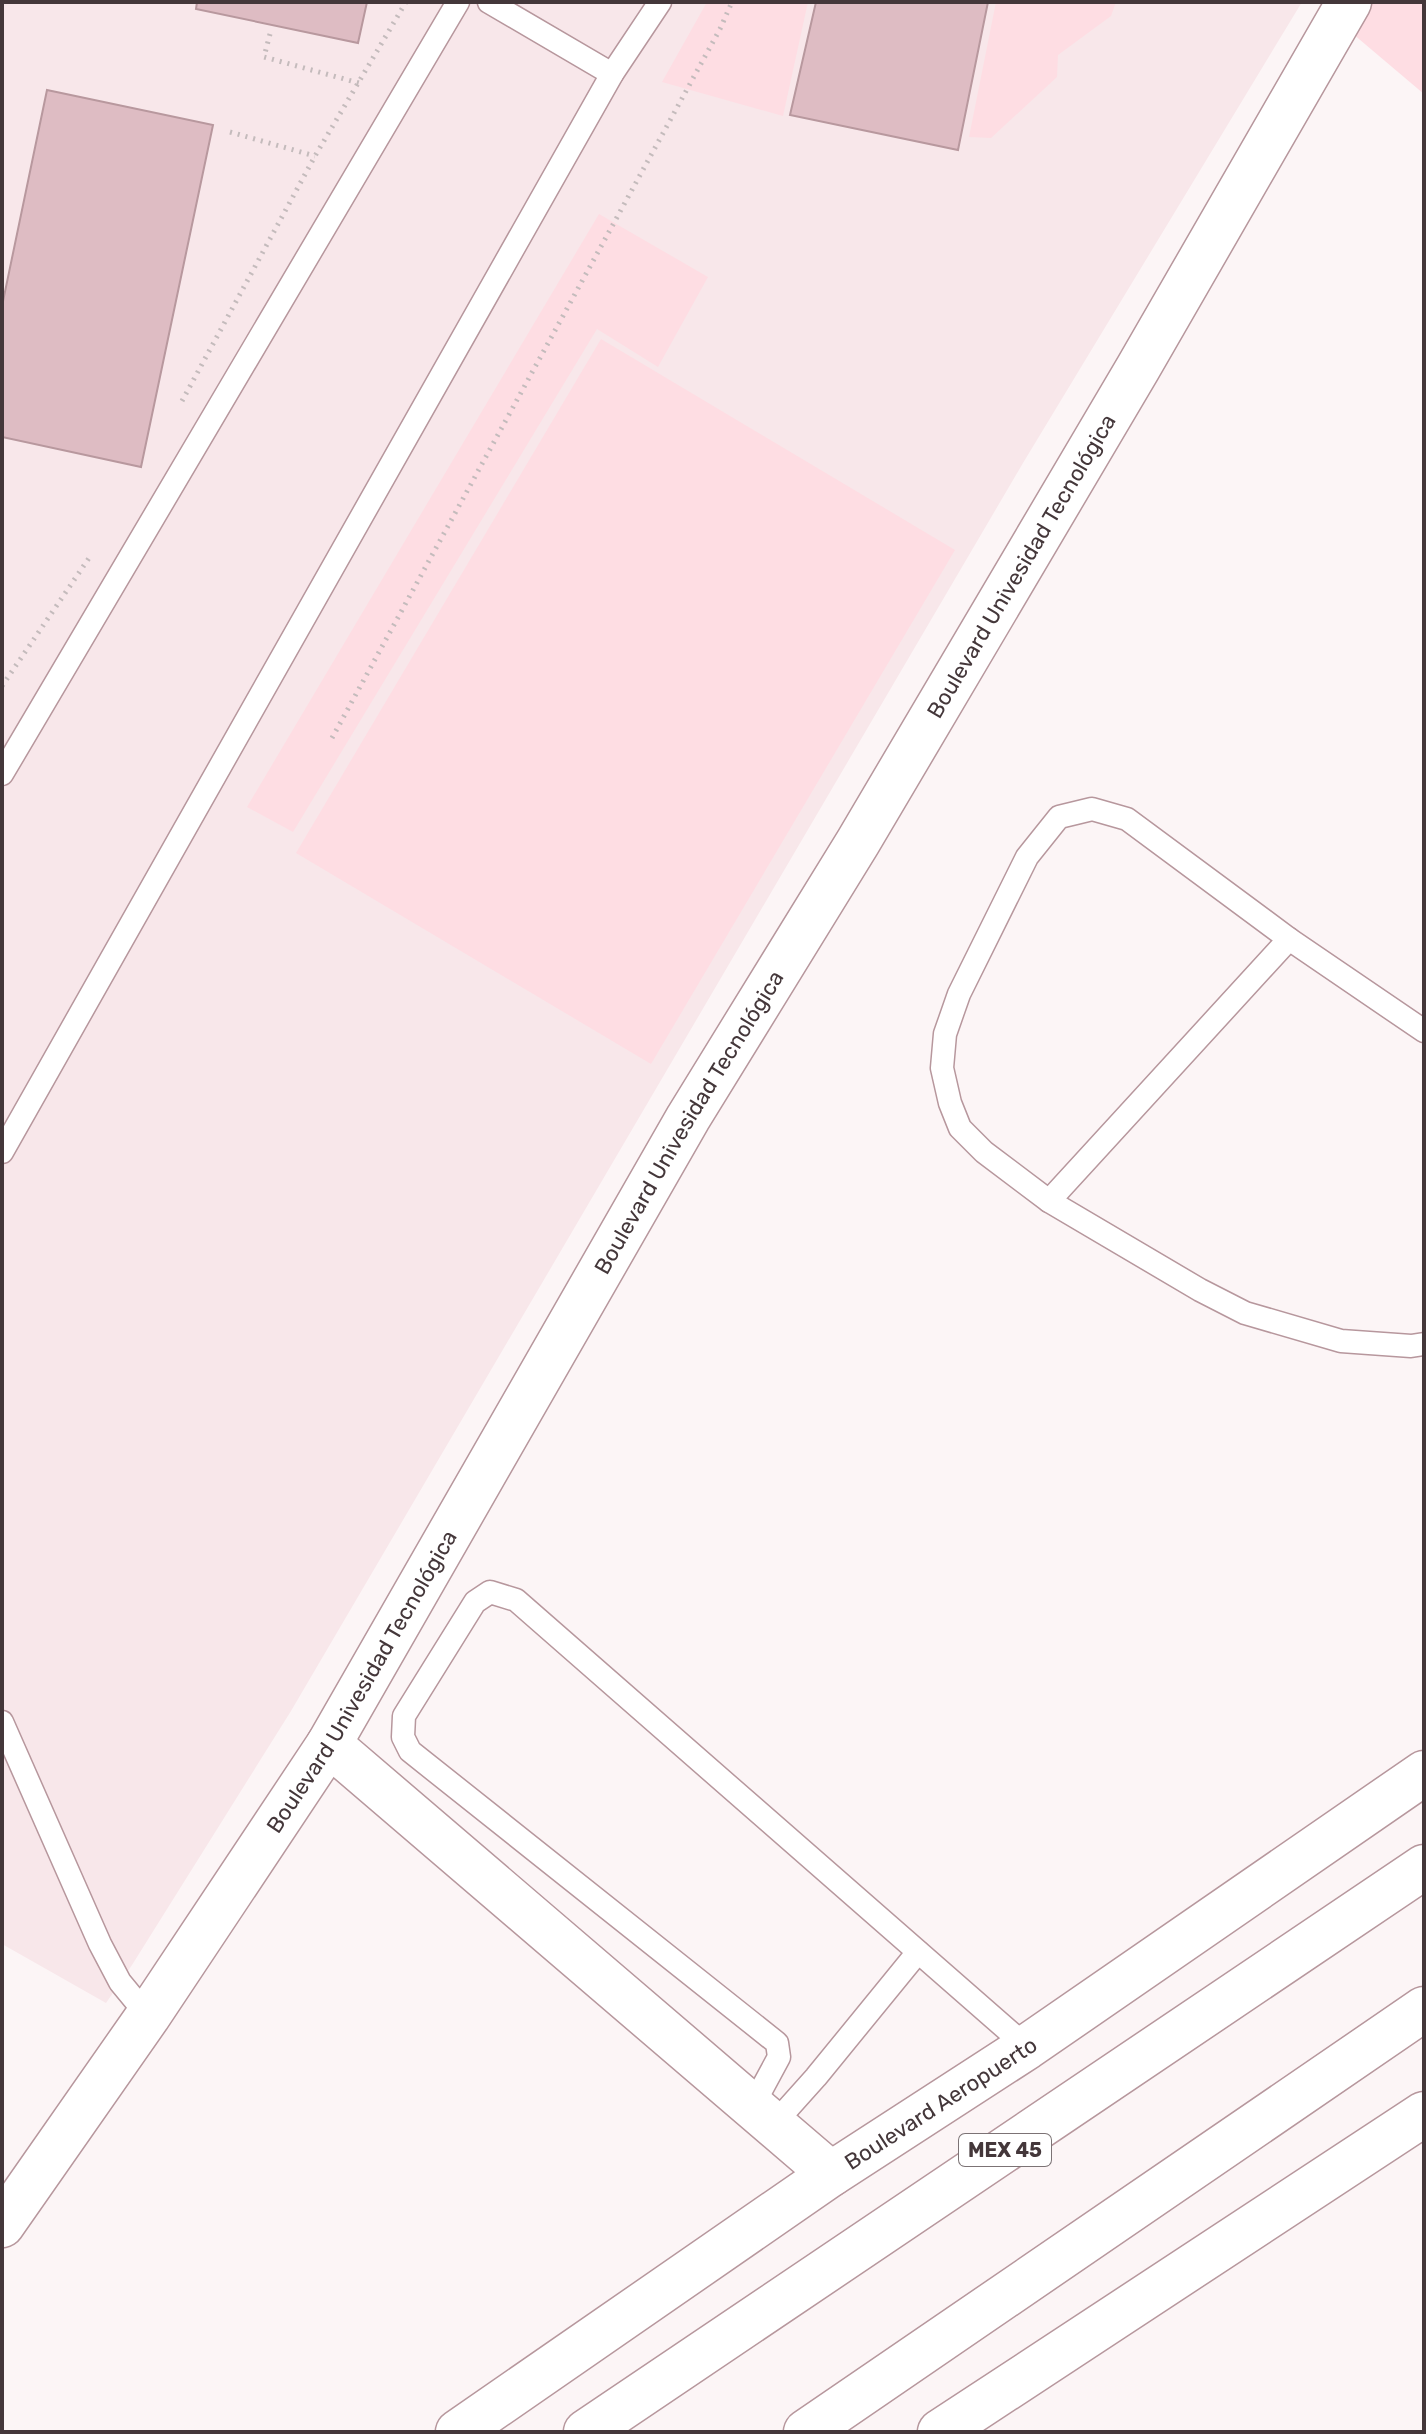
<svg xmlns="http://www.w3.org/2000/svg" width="1426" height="2434" font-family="Rubik,sans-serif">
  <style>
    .built { fill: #f8e7ea }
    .green { fill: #fedde3 }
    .building { fill: #debcc3; stroke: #b8989e; stroke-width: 2 }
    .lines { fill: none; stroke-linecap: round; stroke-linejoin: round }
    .lane-casing { stroke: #b7979d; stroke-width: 25 }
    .street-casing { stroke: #b7979d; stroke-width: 47 }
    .secondary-casing { stroke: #b7979d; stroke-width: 47 }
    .highway-casing { stroke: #b7979d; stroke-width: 47 }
    .path { stroke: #c4bbbc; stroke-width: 5; stroke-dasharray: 2 6; stroke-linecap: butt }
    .lane { stroke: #fff; stroke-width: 22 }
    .street { stroke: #fff; stroke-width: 44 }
    .secondary { stroke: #fff; stroke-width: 44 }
    .highway { stroke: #fff; stroke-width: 44 }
    .labels { text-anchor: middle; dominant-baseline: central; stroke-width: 7; stroke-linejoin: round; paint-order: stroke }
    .shield { fill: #fff; stroke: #7c7375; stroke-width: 2 }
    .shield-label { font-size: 20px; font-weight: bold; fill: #44373a }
    .street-label { font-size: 22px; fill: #44373a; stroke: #fff }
  </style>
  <rect width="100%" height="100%" fill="#fcf5f6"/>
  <path class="built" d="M2,2H1302L1023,463L291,1711L132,1965L106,2003L2,1944Z"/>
  <g class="green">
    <path d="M707,2H808L783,116L662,82Z"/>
    <path d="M996,2H1116L1111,16L1058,55L1057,77L991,138L969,137Z"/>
    <path d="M1342,2H1424V94L1333,17Z"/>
    <path d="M599,214L708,277L658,367L597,329L293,832L247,807Z"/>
    <path d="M601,339L955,550L651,1064L296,853Z"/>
  </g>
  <g class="building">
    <path d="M197,2H367L358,43L196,9Z"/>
    <path d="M816,2H988L958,150L790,115Z"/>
    <path d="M47,90L213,125L141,467L2,437V306Z"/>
  </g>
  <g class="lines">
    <g class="lane-casing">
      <g id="lane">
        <path d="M489,2L612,74"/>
        <path d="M2,774L458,2"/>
        <path d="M1424,1031L1289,939L1127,819L1092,809L1059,817L1027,857L959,994L945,1034L942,1068L950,1103L960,1128L984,1152L1049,1201L1200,1290L1245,1313L1341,1341L1411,1346L1424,1344"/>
        <path d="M2,1152L612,74L660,2"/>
        <path d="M1049,1201L1289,939"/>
        <path d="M2,1722L100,1944L120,1982L148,2016"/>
        <path d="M752,2107L779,2057L777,2043L410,1751L403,1737L404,1716L475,1602L490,1592L516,1600L1027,2047"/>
        <path d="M773,2125L816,2077L918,1952"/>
      </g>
    </g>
    <g class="street-casing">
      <path id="street" d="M329,1744L831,2174"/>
    </g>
    <g class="secondary-casing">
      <g id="secondary">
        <path id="s1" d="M2,2225L148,2016L329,1744L688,1118L858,842L1138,368L1349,2"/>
        <path id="s2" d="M458,2432L831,2174L1027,2047L1424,1773"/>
        <path d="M940,2432L1424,2114"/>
      </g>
    </g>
    <g class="highway-casing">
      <g id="highway">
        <path d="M586,2432L1424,1867"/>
        <path d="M806,2432L1424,2009"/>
      </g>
    </g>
    <g class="path">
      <path d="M270,34L264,57L359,83"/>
      <path d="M230,132L315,156"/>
      <path d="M182,401L315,156L406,2"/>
      <path d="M2,686L89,558"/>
      <path d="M332,738L720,29L732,2"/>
    </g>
    <use href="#lane" class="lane"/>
    <use href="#street" class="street"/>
    <use href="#secondary" class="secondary"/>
    <use href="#highway" class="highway"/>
  </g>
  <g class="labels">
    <rect class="shield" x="959" y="2134" width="92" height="32" rx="6"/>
    <g class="shield-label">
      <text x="1005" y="2150">MEX 45</text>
    </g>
    <g class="street-label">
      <text stroke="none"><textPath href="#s1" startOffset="1948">Boulevard Univesidad Tecnológica</textPath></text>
      <text stroke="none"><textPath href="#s1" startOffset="1300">Boulevard Univesidad Tecnológica</textPath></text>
      <text stroke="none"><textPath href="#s1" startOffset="652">Boulevard Univesidad Tecnológica</textPath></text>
      <text stroke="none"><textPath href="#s2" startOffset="584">Boulevard Aeropuerto</textPath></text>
    </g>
  </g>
  <rect width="1426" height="2434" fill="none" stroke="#44373a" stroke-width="8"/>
</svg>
